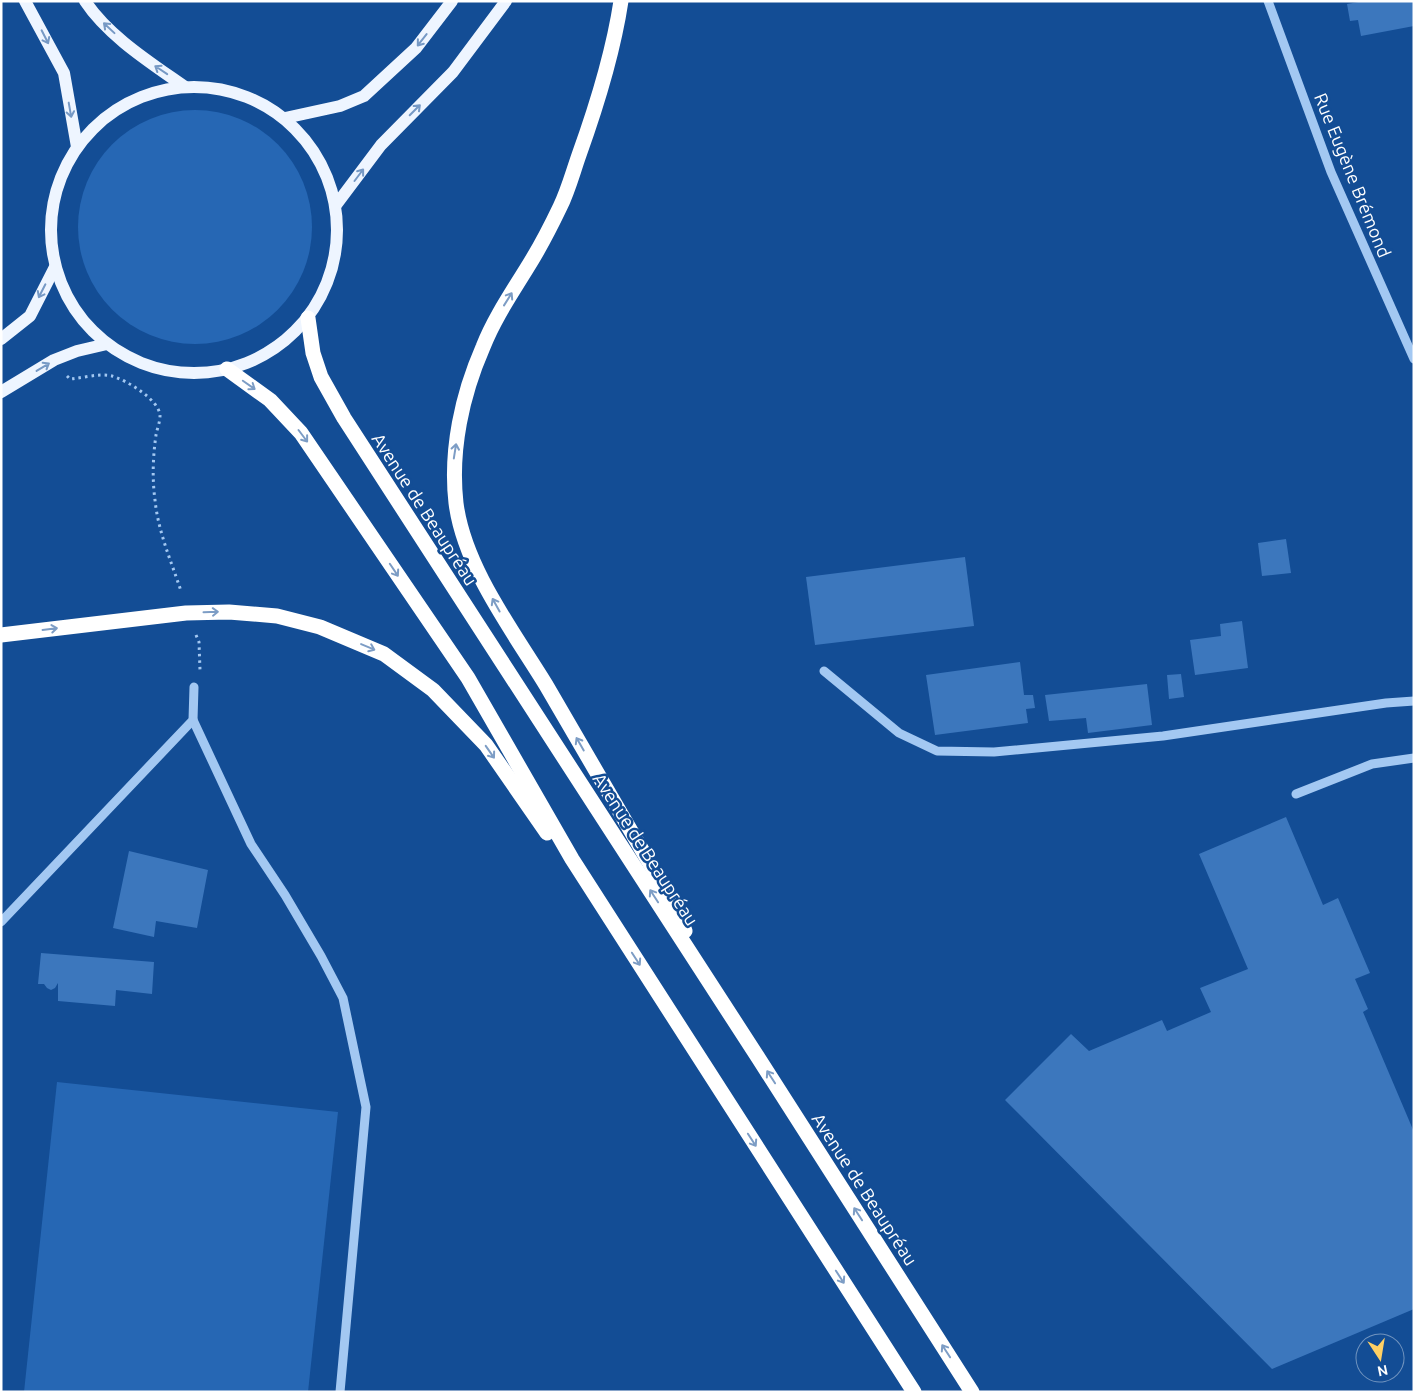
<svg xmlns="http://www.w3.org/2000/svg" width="1415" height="1393" font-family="Ubuntu,sans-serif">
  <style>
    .green { fill: #2667b4 }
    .building { fill: #3c77bd }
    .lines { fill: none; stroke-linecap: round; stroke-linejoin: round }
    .path { stroke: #a3c8f2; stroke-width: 3; stroke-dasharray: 2.5 4; stroke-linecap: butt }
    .minor { stroke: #a3c8f2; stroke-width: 9 }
    .major { stroke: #eef5ff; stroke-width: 12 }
    .highway { stroke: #fff; stroke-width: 15 }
    .oneway { stroke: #7699c5 }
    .oneway2 { stroke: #7d9dc5 }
    .labels { text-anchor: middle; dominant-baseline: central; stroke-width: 5; stroke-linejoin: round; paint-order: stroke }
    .street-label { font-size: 18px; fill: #fff; stroke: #134d95 }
  </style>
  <rect width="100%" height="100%" fill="#134d95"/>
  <g class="green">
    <circle cx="195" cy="227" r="117"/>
    <path d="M57,1082L338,1112L308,1392H24Z"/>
  </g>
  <g class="building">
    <path d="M1364,1H1414V26L1361,36L1358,20L1350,21L1347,4Z"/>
    <path d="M1286,539L1291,573L1262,576L1258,543Z"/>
    <path d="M965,557L974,626L815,645L806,577Z"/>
    <path d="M1242,621L1248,668L1195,675L1190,640L1221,636L1220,624Z"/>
    <path d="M1020,662L1024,695H1033L1035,708L1026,709L1028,723L935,735L926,675Z"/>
    <path d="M1181,674L1184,697L1169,699L1167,675Z"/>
    <path d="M1147,684L1152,725L1088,733L1086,718L1049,721L1045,695Z"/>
    <path d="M1286,817L1323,905L1338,898L1370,973L1355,979L1368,1009L1363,1012L1414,1132V1309L1272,1369L1005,1100L1071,1034L1089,1051L1162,1020L1167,1031L1211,1012L1200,988L1248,969L1199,854Z"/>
    <path d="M129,851L208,870L197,928L156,921L154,937L113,928Z"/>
    <path d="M41,953L154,962L152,994L116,990L115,1006L58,1001V983L55,988L51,990L47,988L44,984H38Z"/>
  </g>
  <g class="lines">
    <g class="path">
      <path d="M67,376L70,379C83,378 99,373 112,376C126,380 160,400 160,416C160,422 157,429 156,435C153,456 152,478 155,500C158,531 171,561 181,591"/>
      <path d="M196,635L199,642L200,670"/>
    </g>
    <g class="minor">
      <path d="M1268,1L1331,172L1414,359"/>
      <path d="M824,671L899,733L937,751L994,752L1163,736L1386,703L1414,701"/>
      <path d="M193,720L251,844L285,895L321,956L343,998L366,1107L340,1392"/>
      <path d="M1296,794L1372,764L1414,758"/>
      <path d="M1,922L193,720L194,687"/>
    </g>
    <g class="major">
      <path d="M25,1L64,73L77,147"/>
      <path d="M85,1C108,36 151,63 185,87"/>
      <circle cx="194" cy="230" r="143"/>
      <path d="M285,118L340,106L364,96L416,48L452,1"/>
      <path d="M336,205L381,145L453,72L506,1"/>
      <path d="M1,339L30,316L55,267"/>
      <path d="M1,392L54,360L77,351L107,344"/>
    </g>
    <g class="highway">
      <path d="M621,1C613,54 597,105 579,155C573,172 568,191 560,207C550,228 539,249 527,268C511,294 494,319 483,347C462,395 450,450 456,503C464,567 513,631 546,685C589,758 631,832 674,905L685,931"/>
      <path d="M308,318L313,353L321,377L344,418L759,1059L972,1392"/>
      <path d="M227,369L270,400L301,433L468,678L572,859L914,1392"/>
      <path d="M1,635L186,613L229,612L277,616L320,627L384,654L433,690L486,745L547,833"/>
    </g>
  </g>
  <defs><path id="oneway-shaft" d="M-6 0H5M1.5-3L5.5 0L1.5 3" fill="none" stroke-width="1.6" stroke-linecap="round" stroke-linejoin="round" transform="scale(1.25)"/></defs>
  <g class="oneway">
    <use href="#oneway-shaft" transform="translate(109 28) rotate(-137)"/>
    <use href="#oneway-shaft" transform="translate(45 37) rotate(63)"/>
    <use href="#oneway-shaft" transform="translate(422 40) rotate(128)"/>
    <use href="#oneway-shaft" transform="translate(161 70) rotate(-146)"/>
    <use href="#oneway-shaft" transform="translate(70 110) rotate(80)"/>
    <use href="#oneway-shaft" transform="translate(415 110) rotate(-45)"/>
    <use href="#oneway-shaft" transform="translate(359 175) rotate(-53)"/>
    <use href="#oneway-shaft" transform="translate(42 291) rotate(117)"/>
    <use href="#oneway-shaft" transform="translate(43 367) rotate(-31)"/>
  </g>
  <g class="oneway2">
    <use href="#oneway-shaft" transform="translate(508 299) rotate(-58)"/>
    <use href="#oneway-shaft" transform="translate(249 385) rotate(35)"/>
    <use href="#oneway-shaft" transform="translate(303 436) rotate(53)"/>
    <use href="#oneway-shaft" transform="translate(455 451) rotate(-81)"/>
    <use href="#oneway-shaft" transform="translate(394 570) rotate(56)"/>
    <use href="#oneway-shaft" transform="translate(496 605) rotate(-119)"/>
    <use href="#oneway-shaft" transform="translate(211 612) rotate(-2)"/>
    <use href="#oneway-shaft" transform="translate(50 629) rotate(-7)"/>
    <use href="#oneway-shaft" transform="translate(368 647) rotate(23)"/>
    <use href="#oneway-shaft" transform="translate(580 744) rotate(-120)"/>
    <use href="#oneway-shaft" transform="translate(490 752) rotate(55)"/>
    <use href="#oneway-shaft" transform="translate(654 896) rotate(-123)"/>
    <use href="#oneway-shaft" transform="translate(636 959) rotate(57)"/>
    <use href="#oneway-shaft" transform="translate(771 1077) rotate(-123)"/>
    <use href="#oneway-shaft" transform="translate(752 1140) rotate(57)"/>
    <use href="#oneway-shaft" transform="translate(858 1214) rotate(-123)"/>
    <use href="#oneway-shaft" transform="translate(840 1277) rotate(57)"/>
    <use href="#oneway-shaft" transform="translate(946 1351) rotate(-123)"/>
  </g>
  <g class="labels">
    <g class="street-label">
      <text transform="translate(1353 175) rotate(68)">Rue Eugène Brémond</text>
      <text transform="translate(425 509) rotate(57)">Avenue de Beaupréau</text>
      <text transform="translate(646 849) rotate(57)">Avenue de Beaupréau</text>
      <text transform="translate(865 1189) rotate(57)">Avenue de Beaupréau</text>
    </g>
  </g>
  <rect width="1415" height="1393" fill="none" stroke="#ffffff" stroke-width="5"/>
  <g transform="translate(1380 1358) rotate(168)"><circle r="24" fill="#134d95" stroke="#7194bf"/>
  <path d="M0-4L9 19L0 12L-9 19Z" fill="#ffd064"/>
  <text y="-8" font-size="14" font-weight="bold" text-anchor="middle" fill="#ffffff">N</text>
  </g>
</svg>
